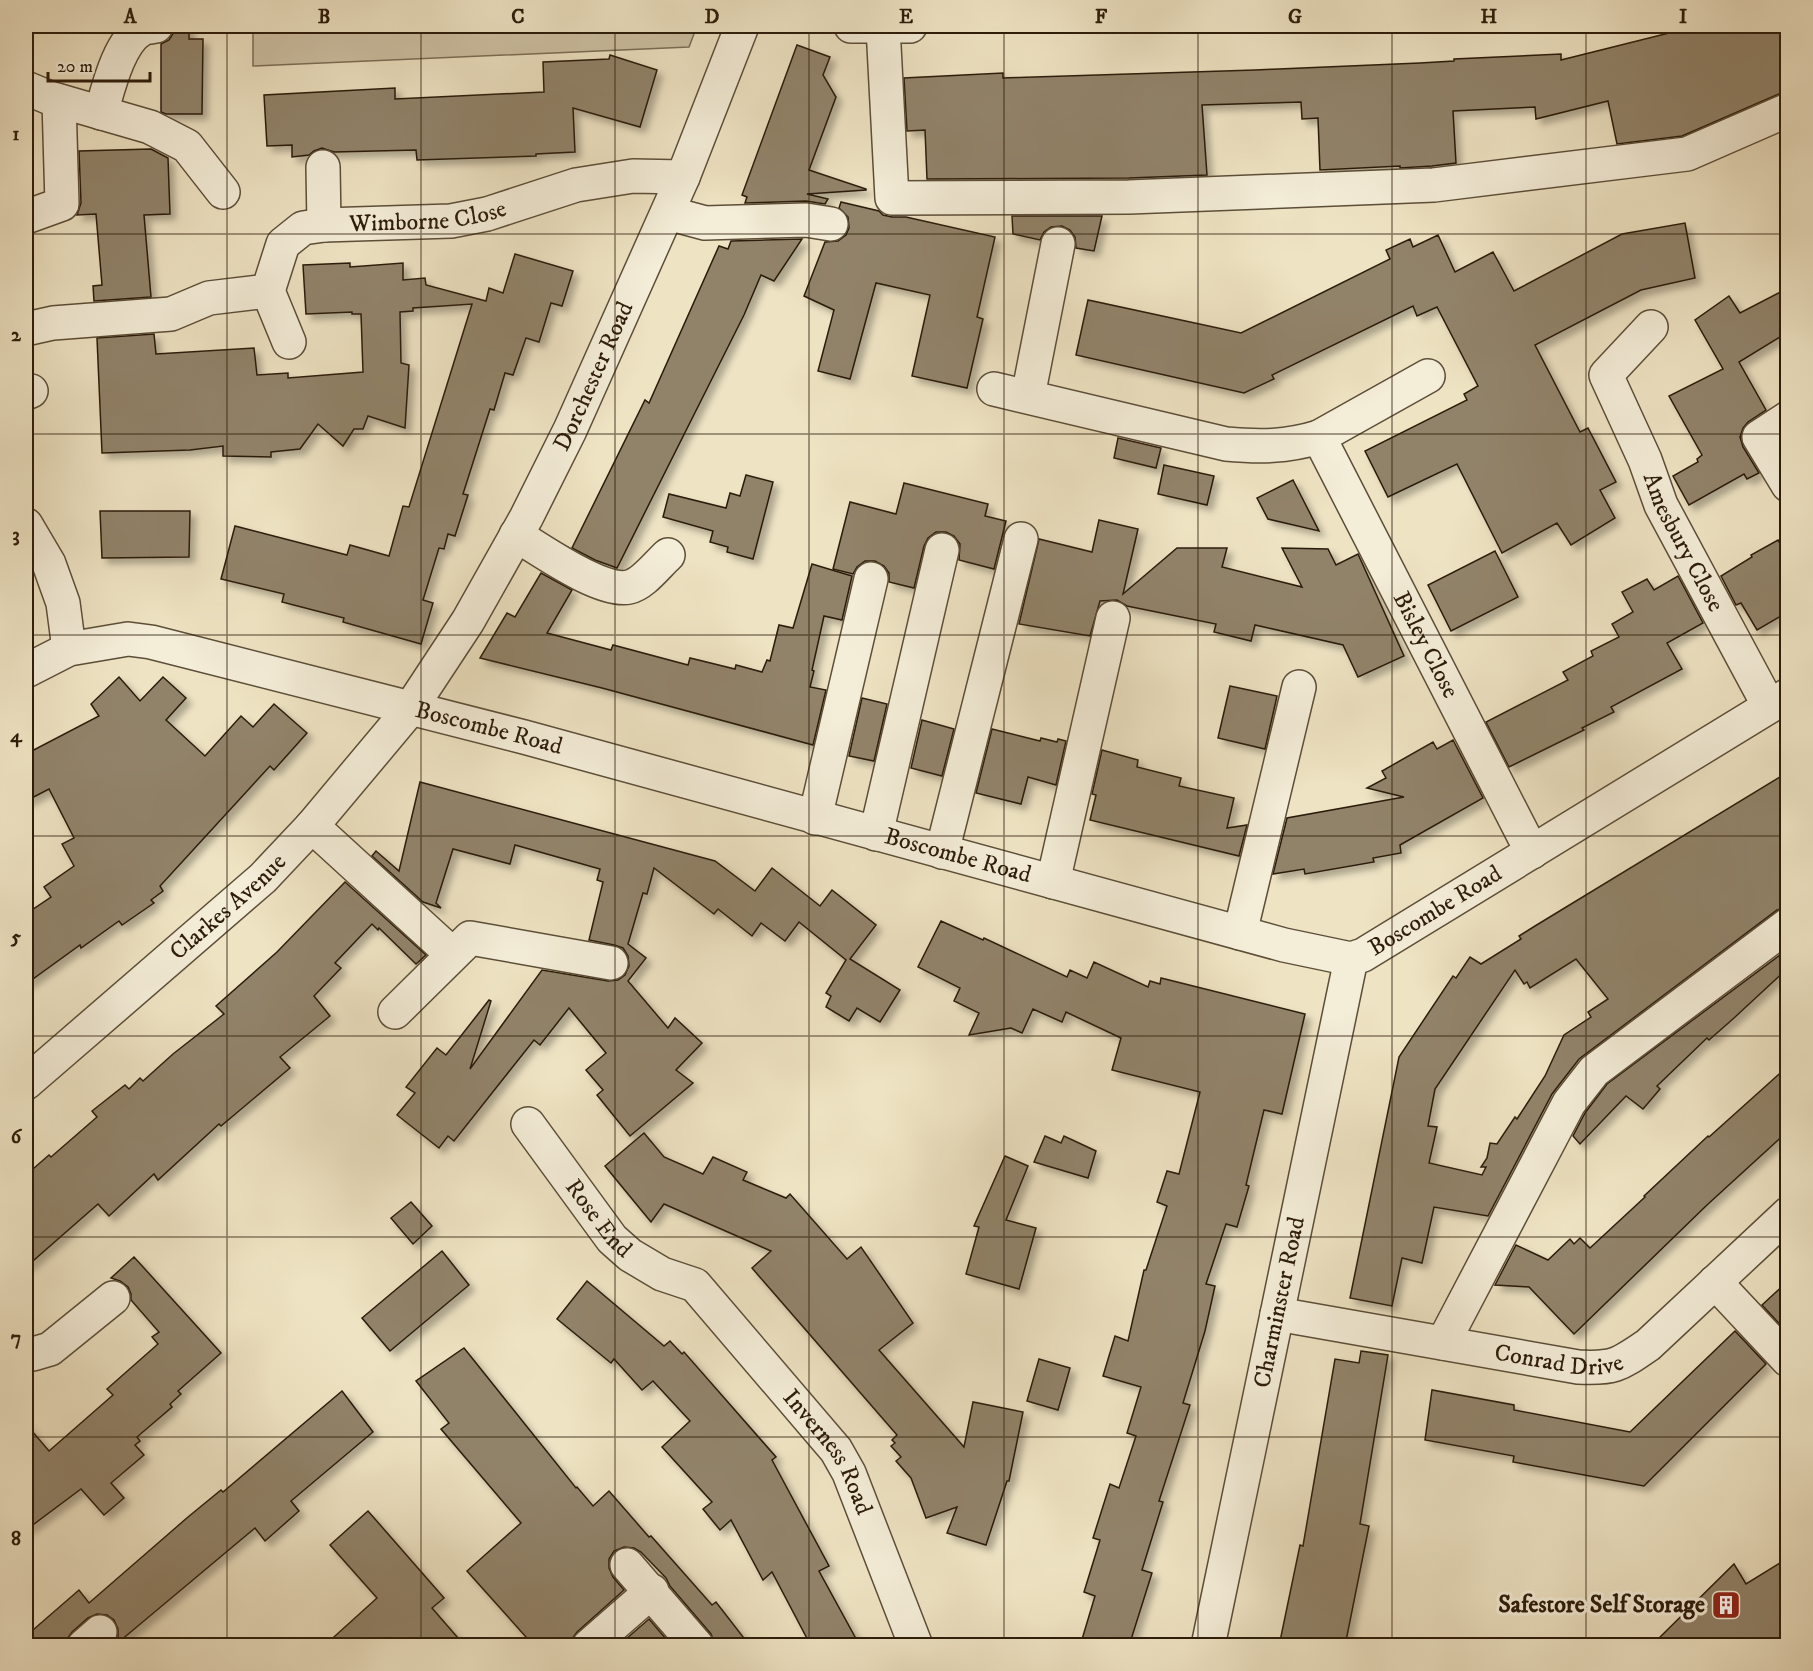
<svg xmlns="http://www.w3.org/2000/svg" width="1813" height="1671" font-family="'IM FELL DW Pica',serif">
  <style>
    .green { fill: #cdc1a4; stroke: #7c6e57; stroke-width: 1.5 }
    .building { fill: #91836a; stroke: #2c1c0a; stroke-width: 1.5; fill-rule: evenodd; filter: url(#shadow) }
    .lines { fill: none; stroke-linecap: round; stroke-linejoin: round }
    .minor-casing { stroke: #5c4e38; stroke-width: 36 }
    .minor { stroke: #f4edd8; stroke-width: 33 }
    .grid { fill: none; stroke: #2c1c0a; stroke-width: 1.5; stroke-opacity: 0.55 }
    .labels { text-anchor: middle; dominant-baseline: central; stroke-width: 6; stroke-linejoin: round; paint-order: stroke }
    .street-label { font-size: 24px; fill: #2c1c0a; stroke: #f4edd8 }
    .poi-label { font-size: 24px; font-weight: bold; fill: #2c1c0a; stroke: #f4edd8; text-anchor: end }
    .neatline { fill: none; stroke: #2c1c0a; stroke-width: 2 }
    .grid-label { font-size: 20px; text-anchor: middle; font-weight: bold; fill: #2c1c0a }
  </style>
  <defs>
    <filter id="shadow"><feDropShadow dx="5.5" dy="5.5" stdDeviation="3" flood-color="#0004"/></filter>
  </defs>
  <rect width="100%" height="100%" fill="#eee3c3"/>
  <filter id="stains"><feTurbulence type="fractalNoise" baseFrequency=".00333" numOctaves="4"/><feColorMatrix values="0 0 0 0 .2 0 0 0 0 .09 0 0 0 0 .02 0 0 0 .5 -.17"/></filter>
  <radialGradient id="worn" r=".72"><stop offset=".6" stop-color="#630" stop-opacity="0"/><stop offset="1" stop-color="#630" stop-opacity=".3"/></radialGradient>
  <path class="green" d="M253,26H697L689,47L253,66Z"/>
  <g class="building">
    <path d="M174,26H189V39H203L202,114H166L161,112V44L169,40L174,32Z"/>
    <path d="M1697,26H1788V92L1781,93L1682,136L1617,144L1608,101L1536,119L1535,107L1453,111L1456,163L1432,166L1400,168V166L1320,170L1318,118L1302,119L1301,102L1202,105L1207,175L1129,178L927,179L925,130L907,131L904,78L1003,73V78L1255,70L1420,63L1454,61V59L1561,54V60Z"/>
    <path d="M797,45L830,57L823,75L836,97L809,170L866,189V190L807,194L828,199L825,204L806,201L745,203L747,197L742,195Z"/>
    <path d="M610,55L657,70L640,127L573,108L575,152L536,154V156L417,160L416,150L334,152L322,148L314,151L309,155L292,157V145L267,146L264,95L395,88V99L544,92L543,62L609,59Z"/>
    <path d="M151,149L168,158L170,214L144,215L151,297L94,301L93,286L102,285L96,214L77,215L81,203L79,151Z"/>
    <path d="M841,202L879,211L883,215L892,217H906L995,237L977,317L983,319L967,388L912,376L930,295L876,283L850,379L818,371L834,310L804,296L825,242L838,241L846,235L849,228L848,217L839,208Z"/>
    <path d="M1012,216H1102L1094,251L1076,248L1075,237L1070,230L1062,226L1051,227L1044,232L1040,240L1013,234Z"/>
    <path d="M1685,223L1695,278L1641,290L1535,345L1580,432L1588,428L1616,482L1600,490L1615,518L1571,545L1557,523L1502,553L1457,464L1388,497L1365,451L1467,400L1464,394L1478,386L1437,307L1417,316L1413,306L1272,375L1274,379L1244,393L1076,355L1088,300L1241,333L1390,259L1386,250L1410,239L1413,247L1438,235L1455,272L1493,252L1514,291L1622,234Z"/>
    <path d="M802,239L774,281L761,275L744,315L617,568L595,560L572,548L645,400L649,403L719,246L728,249L731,241Z"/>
    <path d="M515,254L573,271L562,306L551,303L539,342L526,338L513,375L505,373L494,410L490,409L463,494L468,495L455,536L448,534L444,549L439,548L423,600L433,603L421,644L343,622L344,618L282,602L284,594L221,579L235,526L347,555L350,545L389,556L403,506L409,507L472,304L413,308V311L400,312L401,363L409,365L405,428L368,416L363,429H354L343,446L318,424L300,449L271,452V457L223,456V446L190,450L102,453L97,338L154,334L156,354L254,348L257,375L288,373V378L363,372L361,314H352V312L306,314L303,265L350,263V267L403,263V280L425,278L426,285L486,301L489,288L503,293Z"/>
    <path d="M1788,288V332L1739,362L1766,410L1748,422L1743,428L1740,437L1743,447L1759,473L1747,479L1744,474L1689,505L1673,476L1698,462L1697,459L1702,455L1669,396L1723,369L1695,320L1729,296L1740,313Z"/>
    <path d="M1118,438L1161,448L1156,468L1114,458Z"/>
    <path d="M1164,465L1214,476L1207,505L1158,494Z"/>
    <path d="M746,475L773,482L753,559L727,552L728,547L710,542L713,531L663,517L669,494L726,508L730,493L740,496Z"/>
    <path d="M1293,480L1319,531L1268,519L1257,498Z"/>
    <path d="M904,483L988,504L985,516L1006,521L994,569L959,560L960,544L954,536L946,532H936L928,538L924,546L914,588L889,582V573L884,566L875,561H865L857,567L853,574L833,569L850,502L896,514Z"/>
    <path d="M100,511H190L189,557L102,558Z"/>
    <path d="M1099,520L1138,529L1123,594L1177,548H1227L1222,567L1302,587L1282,548L1328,549L1336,565L1358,554L1404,656L1358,677L1343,645L1255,625L1251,641L1214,632L1216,624L1127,606L1117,600L1100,601L1090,636L1019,624L1039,539L1092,552Z"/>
    <path d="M1778,540L1788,557V612L1757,630L1741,603L1736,605L1721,576L1752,557L1751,555Z"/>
    <path d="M1495,551L1518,597L1451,631L1428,585Z"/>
    <path d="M812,564L852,576L842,620L824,616L812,670L814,671L810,687L826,690L813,745L602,688L480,658L507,613L515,617L541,573L572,590L547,633L611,650L613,645L688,665L690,658L735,669L736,665L762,672L767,660L770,661L779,625L793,628Z"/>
    <path d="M1678,576L1703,623L1667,643L1682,669L1611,707L1614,712L1582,728L1584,730L1509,767L1486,722L1568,680L1563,672L1593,656L1591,651L1619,637L1612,624L1633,612L1622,592L1647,579L1654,590Z"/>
    <path d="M119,677L140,701L163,677L186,698L166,720L205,756L241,716L253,727L274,704L307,733L274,770L270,766L160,886L163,891L151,900L154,903L122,925L119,921L81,948L80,945L26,984V914L51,897L44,887L74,866L62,844L74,838L49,789L26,801V754L99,716L91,704Z"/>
    <path d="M1230,686L1277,696L1265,749L1218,738Z"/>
    <path d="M862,698L887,704L874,761L849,756Z"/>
    <path d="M922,720L954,729L942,776L911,768Z"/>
    <path d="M992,729L1040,741L1041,738L1057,742L1058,739L1066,741L1056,785L1028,777L1021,804L976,793Z"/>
    <path d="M1453,740L1483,798L1400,845L1401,853L1373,858L1374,862L1305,874L1304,869L1273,874L1287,818L1404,797L1367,788L1386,778L1382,771L1433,742L1437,749Z"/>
    <path d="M1102,750L1138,760L1137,767L1181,778L1179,786L1234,798L1227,828L1247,825L1239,856L1090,820L1096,795L1092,794Z"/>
    <path d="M1788,772V907L1777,910L1579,1059L1552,1094L1488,1216L1434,1207L1422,1263L1402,1258L1392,1306L1350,1298L1399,1057L1453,976L1456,978L1470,957L1481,964L1521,939L1519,936L1535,926ZM1576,959L1608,999L1588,1012L1591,1017L1564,1035L1545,1076L1517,1119L1515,1117L1497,1144L1490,1143L1487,1158L1481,1167H1486L1482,1175L1429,1163L1437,1127L1428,1126L1435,1089L1515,970L1524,984L1527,982L1530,988Z"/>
    <path d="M420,782L715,861L755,891L772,868L820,906L832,890L876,925L850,959L900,990L880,1022L857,1008L849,1021L826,1007L831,996L826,993L846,960L799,922L785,941L761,923L752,936L718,909L714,914L654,868L647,894L643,893L628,944L646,958L628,981L668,1028L675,1018L702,1043L676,1070L693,1083L630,1136L597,1095L603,1090L586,1070L606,1053L569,1008L540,1045L534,1040L454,1141L448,1136L439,1148L397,1115L415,1093L406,1087L437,1048L446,1055L489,1000L491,1001L470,1069L542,970L608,981L618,980L625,975L629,966L628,956L623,948L614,945L589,940L603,882L597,880L600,869L515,845L510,864L453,849L436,903L441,908L423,902L372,856L376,851L399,871Z"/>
    <path d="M345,882L426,955L416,964L379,928L378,930L372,924L335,963L341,968L314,996L330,1016L280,1057L290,1068L221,1126L219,1124L158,1180L154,1174L109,1216L98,1204L26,1267V1175L49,1155L51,1157L97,1117L92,1111L125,1085L129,1089L140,1078L143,1081L173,1054L224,1014L216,1006L277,952Z"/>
    <path d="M941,921L983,940L984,938L1067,977L1070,970L1087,978L1094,962L1148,987L1150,981L1160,984L1161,978L1305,1014L1282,1114L1264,1110L1246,1185L1249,1186L1237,1227L1226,1224L1206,1284L1215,1286L1205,1331L1183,1403L1190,1405L1159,1501L1163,1502L1142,1570L1152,1573L1129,1646H1080L1095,1596L1084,1592L1100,1540L1093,1538L1110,1484L1119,1488L1136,1436L1127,1433L1141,1387L1103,1376L1115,1336L1128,1341L1144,1270H1146L1167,1206L1157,1202L1167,1171L1179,1174L1200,1092L1112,1070L1121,1038L1066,1012L1062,1022L1033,1009L1022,1033L1011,1028L969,1035L979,1013L954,1001L960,988L918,967Z"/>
    <path d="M1788,949V968L1734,1018L1709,1040L1707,1038L1657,1086L1660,1089L1643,1109L1626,1096L1580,1144L1573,1136L1585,1113L1607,1084Z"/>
    <path d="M1788,1066V1131L1707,1205L1574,1334L1529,1287L1495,1285L1516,1245L1548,1260L1570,1239L1574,1244L1580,1238L1590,1248L1645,1197L1644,1196L1708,1136L1709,1137Z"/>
    <path d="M644,1133L664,1157L703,1174L713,1157L747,1172L743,1180L786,1198L790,1194L847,1259L861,1247L913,1323L879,1350L964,1447L973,1402L1023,1412L1009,1481H1007L986,1545L947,1533L957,1507L926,1518L911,1478L896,1461L901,1457L891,1446L895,1443L892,1440L897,1435L752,1268L771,1251L664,1204L651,1222L605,1166Z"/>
    <path d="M1045,1136L1061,1143L1064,1136L1096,1151L1088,1178L1034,1162Z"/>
    <path d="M1005,1156L1028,1166L1006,1220L1036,1228L1019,1289L966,1274L979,1227L974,1226Z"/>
    <path d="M411,1202L432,1226L413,1244L391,1218Z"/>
    <path d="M442,1251L469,1285L390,1351L362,1318Z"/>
    <path d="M134,1257L221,1353L178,1391L181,1394L170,1404L172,1407L137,1437L140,1441L135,1445L144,1455L111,1483L124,1498L104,1515L81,1489L26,1530V1424L49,1451L113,1395L107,1389L158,1344L152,1337L159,1332L131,1300V1294L128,1287L120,1281L111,1278Z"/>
    <path d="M587,1281L664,1346L670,1341L682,1354L684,1352L776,1457L772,1460L829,1566L819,1571L860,1646H811L772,1572L763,1580L731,1520L720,1530L703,1509L712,1502L662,1447L690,1421L653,1381L642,1390L614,1359L611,1363L557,1319Z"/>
    <path d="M1788,1281L1787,1332L1762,1305Z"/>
    <path d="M1735,1331L1766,1364L1644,1486L1513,1462L1514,1456L1425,1440L1432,1390L1514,1405V1410L1630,1432Z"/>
    <path d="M464,1348L576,1488L577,1487L593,1506L609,1491L649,1537L651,1536L712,1605L716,1602L750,1646H715L711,1634L670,1586L666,1578L641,1552L634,1548L624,1547L614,1551L609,1559V1568L613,1577L624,1590L577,1632L572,1639L571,1646H534L467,1571L521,1523L441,1429L449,1423L416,1381Z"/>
    <path d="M1361,1351L1388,1355L1360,1524L1369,1526L1345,1646H1279L1300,1545L1303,1546L1335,1359L1359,1363Z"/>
    <path d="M1039,1359L1070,1368L1058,1410L1027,1401Z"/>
    <path d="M342,1391L373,1432L291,1501L299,1511L265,1541L255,1528L114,1646L118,1637V1629L114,1620L107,1615L97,1614L88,1618L72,1632L67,1639L66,1646H26V1636L79,1590L89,1603L188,1517L221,1490L223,1492Z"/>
    <path d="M368,1511L444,1598L432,1608L465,1646H324L377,1598L330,1545Z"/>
    <path d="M1788,1558V1646H1651L1734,1564L1746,1584Z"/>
    <path d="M649,1619L672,1646H618Z"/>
  </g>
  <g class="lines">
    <g class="minor-casing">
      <g id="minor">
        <path d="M851,26H910"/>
        <path d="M883,27L892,198L1129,197L1434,185L1687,154L1788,110"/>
        <path d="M26,88L50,98L150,127L187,146L223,192"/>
        <path d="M101,113C108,89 119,41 142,29C146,27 152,27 156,26"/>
        <path d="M323,167L324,225"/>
        <path d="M668,213L705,223L806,220L831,224"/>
        <path d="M26,217L62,204L59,101"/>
        <path d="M268,291L289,342"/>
        <path id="s1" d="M1651,327L1606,375L1645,460L1661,505L1769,706"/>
        <path id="s2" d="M26,329L53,323L171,314L209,298L268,291L283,244L303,228L324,225L451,221L487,214L576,185L633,176L683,177"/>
        <path id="s3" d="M994,389L1226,444C1260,447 1286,447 1319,437L1532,852"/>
        <path d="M26,393L31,391"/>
        <path d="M1028,396L1058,244"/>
        <path d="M1788,418L1759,437L1788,485"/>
        <path d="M1319,437L1428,376"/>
        <path d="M26,525L49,564L63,603L69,649"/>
        <path d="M516,535C541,550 601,593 629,587C643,584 657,565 668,555"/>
        <path id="s4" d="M26,671L69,649L128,639L151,642L524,737L1284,945L1351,959L1363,955L1788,695"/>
        <path d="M815,818L871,579"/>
        <path d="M312,826L452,954"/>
        <path d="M876,834L942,550"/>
        <path d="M942,852L1021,539"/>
        <path d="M1053,882L1113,618"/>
        <path d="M1240,933L1299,687"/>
        <path d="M395,1012L470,938L611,963"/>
        <path id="s5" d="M26,1083L263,878L312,826L410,709L468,621L526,518L570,430L683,177L742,26"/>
        <path id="s6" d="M528,1124L612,1239L630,1255L662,1274L695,1285L836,1450L849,1473L916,1646"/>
        <path d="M1715,1282L1788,1360"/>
        <path id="s7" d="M1277,1314L1578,1367C1614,1369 1619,1365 1648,1345L1788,1214"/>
        <path d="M1443,1343L1569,1103L1594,1071L1788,925"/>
        <path d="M26,1353L33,1354L50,1349L113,1298"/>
        <path d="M627,1565L697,1646"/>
        <path d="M84,1646L100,1632"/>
        <path d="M589,1646L652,1591"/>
        <path id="s8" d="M1208,1646L1351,959"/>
      </g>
    </g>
    <use href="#minor" class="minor"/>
  </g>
  <path class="grid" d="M227,26V1646M421,26V1646M615,26V1646M809,26V1646M1004,26V1646M1198,26V1646M1392,26V1646M1586,26V1646M26,234H1788M26,434H1788M26,635H1788M26,836H1788M26,1036H1788M26,1237H1788M26,1437H1788"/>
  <defs>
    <g id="building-square" transform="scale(1.5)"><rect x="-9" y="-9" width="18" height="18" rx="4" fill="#8f2418" stroke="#f4edd8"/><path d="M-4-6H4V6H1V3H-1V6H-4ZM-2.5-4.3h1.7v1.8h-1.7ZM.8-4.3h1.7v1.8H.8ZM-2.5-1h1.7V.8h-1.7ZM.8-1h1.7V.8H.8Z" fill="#fff"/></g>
  </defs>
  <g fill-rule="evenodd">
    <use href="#building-square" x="1726" y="1605"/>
  </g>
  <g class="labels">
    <g class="street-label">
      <text stroke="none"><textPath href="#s2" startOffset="447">Wimborne Close</textPath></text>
      <text stroke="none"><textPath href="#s5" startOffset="918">Dorchester Road</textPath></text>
      <text stroke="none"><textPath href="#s1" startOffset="250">Amesbury Close</textPath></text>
      <text stroke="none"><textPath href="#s3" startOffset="566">Bisley Close</textPath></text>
      <text stroke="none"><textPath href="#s4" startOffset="480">Boscombe Road</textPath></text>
      <text stroke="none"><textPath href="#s4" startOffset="966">Boscombe Road</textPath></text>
      <text stroke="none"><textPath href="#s5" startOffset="268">Clarkes Avenue</textPath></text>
      <text stroke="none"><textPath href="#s4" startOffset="1470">Boscombe Road</textPath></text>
      <text stroke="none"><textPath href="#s6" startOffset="118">Rose End</textPath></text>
      <text stroke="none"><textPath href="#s8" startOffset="351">Charminster Road</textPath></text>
      <text stroke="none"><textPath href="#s7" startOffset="286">Conrad Drive</textPath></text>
      <text stroke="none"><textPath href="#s6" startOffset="453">Inverness Road</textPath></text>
    </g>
    <g class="poi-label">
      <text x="1705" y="1605">Safestore Self Storage</text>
    </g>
  </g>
  <rect width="1813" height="1671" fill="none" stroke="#eee3c3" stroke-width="66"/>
  <path d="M48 72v9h102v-9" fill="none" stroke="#2c1c0a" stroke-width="3"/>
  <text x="57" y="72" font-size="18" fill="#2c1c0a" stroke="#f4edd8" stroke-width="4.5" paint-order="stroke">20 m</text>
  <rect x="33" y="33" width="1747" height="1605" class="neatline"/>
  <g class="grid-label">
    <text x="130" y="23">A</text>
    <text x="324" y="23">B</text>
    <text x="518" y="23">C</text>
    <text x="712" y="23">D</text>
    <text x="906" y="23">E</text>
    <text x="1101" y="23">F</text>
    <text x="1295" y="23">G</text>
    <text x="1489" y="23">H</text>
    <text x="1683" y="23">I</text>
    <text x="16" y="140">1</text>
    <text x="16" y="341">2</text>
    <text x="16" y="541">3</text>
    <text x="16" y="742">4</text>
    <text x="16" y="943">5</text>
    <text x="16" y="1143">6</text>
    <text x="16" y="1344">7</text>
    <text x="16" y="1545">8</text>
  </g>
  <rect width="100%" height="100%" filter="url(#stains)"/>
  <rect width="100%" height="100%" fill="url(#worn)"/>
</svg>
